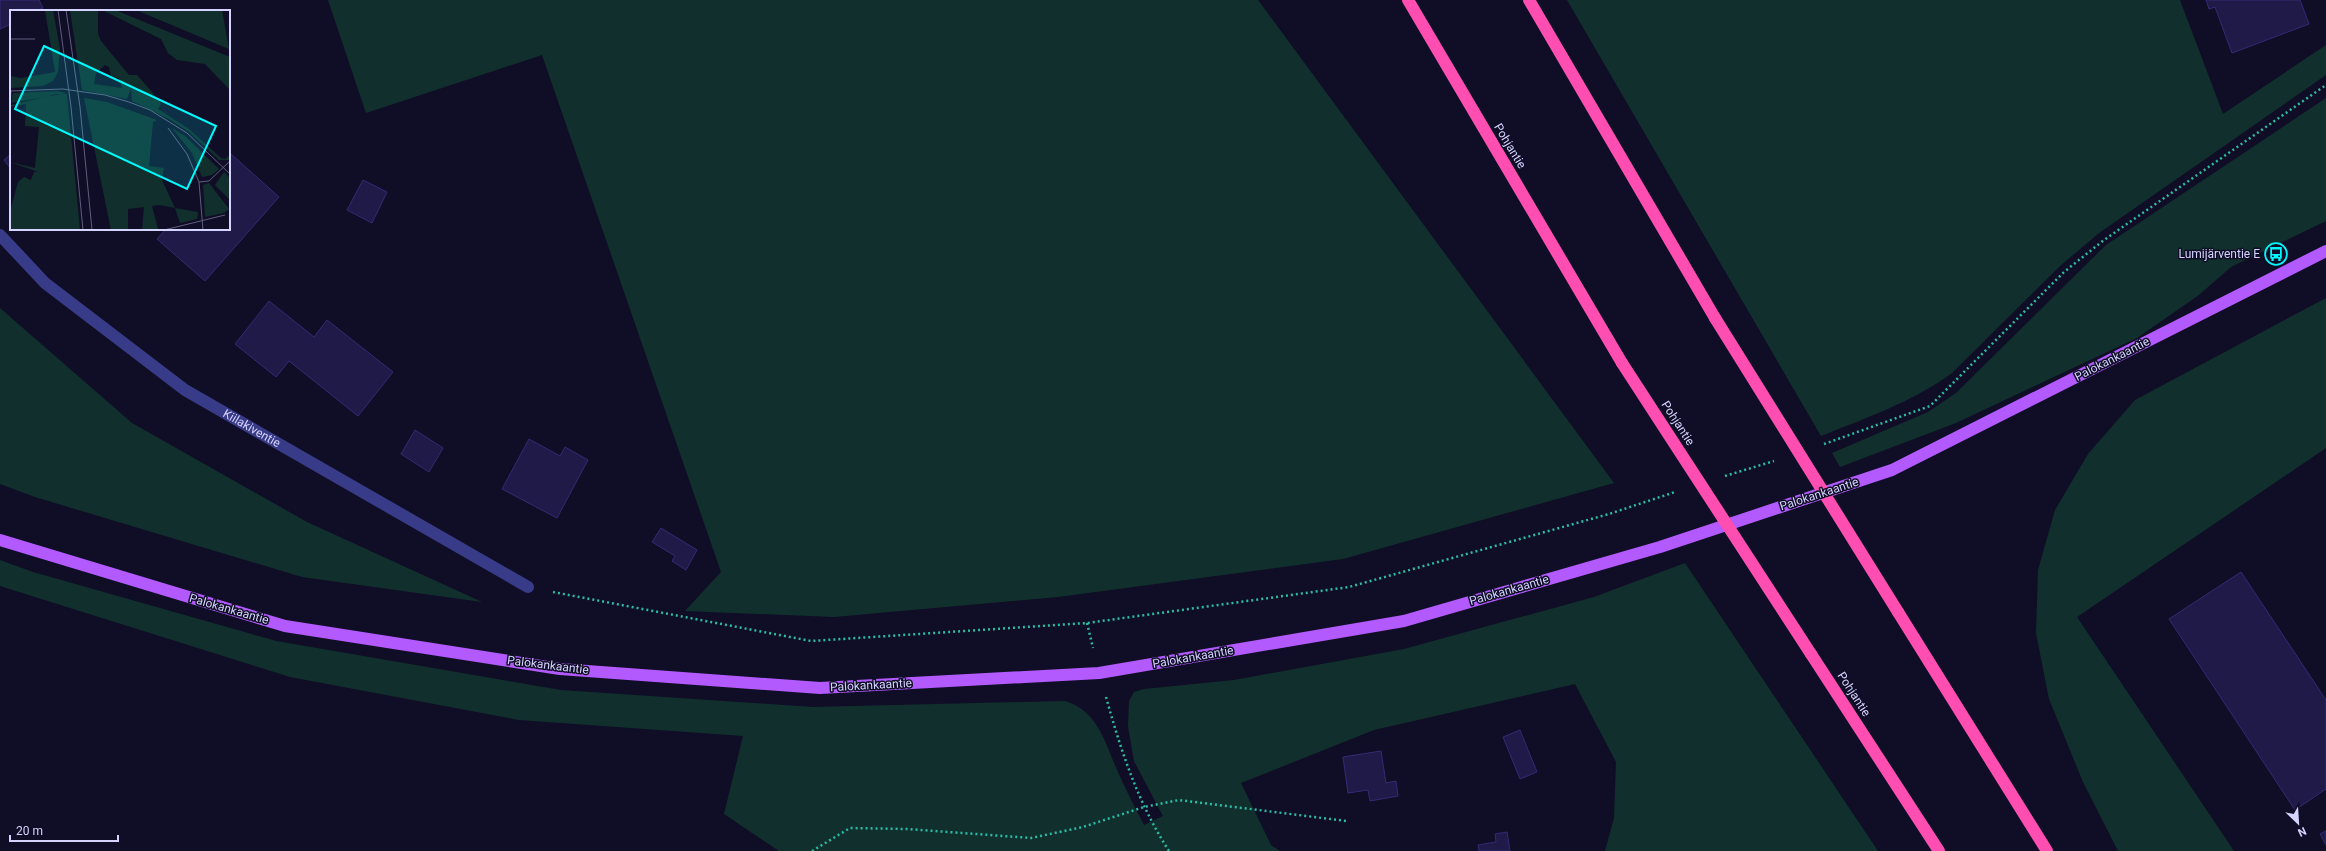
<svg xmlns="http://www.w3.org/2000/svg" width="2326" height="851" font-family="Roboto,sans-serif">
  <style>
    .green { fill: #11302d }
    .building { fill: #1f1a48; stroke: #332b75 }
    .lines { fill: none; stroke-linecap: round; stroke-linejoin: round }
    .path { stroke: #2bbca6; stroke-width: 2.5; stroke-dasharray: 2 3; stroke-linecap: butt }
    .minor { stroke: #383b87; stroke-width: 12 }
    .major { stroke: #b35aff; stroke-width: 12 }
    .highway { stroke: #ff4eb2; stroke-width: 12 }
    .highway-bridge { stroke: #ff4eb2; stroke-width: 12 }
    .labels { text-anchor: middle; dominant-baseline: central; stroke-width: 3; stroke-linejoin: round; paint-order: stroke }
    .street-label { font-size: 12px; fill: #d5d3ff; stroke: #100e26 }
    .poi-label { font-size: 12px; fill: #d5d3ff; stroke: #100e26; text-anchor: end }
    .inset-road { fill: none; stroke: #5f5d7d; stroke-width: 1 }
    .view { fill: #00fbfe; fill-opacity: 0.15; stroke: #00fbfe; stroke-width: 2 }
    .inset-edge { fill: none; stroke: #d5d3ff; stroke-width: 2 }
  </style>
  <rect width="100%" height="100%" fill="#100e26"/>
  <g class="green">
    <path d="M328,0H1258L1614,483L1343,559L1058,597L834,617L685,611L721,572L542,55L366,113Z"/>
    <path d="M1567,0H2180L2223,114L2326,45V75L2099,233L2060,266L1952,373C1913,402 1865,418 1821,436Z"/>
    <path d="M2326,98V221L2231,267L2199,295L2137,338L1956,423L1840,467L1832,453L1928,412L1956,393L2106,245Z"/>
    <path d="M2326,298V448L2077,617L2234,851H2118L2083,782L2049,699L2036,633L2038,570L2055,510L2088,454L2135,400Z"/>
    <path d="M0,308L132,423L307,522L482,602L302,577L35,497L0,484Z"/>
    <path d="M0,560L33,572L276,641L561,690L813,707L1065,701C1099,711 1105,744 1118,772C1126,790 1135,808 1144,825L1163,816L1134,761L1128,726L1129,701L1134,692L1144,689L1234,680L1404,649L1594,597L1685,563L1878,851H1605L1614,818L1616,762L1575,684L1374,730L1241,783L1271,845L1280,851H779L724,814L743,736L519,720L290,677L0,586Z"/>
  </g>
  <g class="building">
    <path d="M0,0H39L43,8L37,11H11V24L0,29Z"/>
    <path d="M2206,0H2300L2309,24L2232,53L2215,7L2209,9Z"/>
    <path d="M11,154V169L4,160Z"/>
    <path d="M231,154L279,197L205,281L157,239L166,229H229V157Z"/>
    <path d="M363,180L387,192L372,223L347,210Z"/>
    <path d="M269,301L314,337L327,320L393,372L358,416L289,361L276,377L235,344Z"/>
    <path d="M415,430L443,448L429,472L401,454Z"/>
    <path d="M529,439L560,456L565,447L588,460L557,518L502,489Z"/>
    <path d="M661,528L697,550L686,570L672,561L675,556L652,542Z"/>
    <path d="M2241,572L2326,700V789L2295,810L2169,619Z"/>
    <path d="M1520,730L1537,772L1520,779L1503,737Z"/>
    <path d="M1381,751L1386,783L1396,781L1398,796L1370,801L1368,790L1348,793L1343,757Z"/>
    <path d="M2326,831V845L2320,834Z"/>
    <path d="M1507,832L1510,851H1479L1478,845L1496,842L1495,834Z"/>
  </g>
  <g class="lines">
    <g class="path">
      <path d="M1824,444L1930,406L2064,272L2104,240L2326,85"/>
      <path d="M1725,476L1774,461"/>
      <path d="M553,592L811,641L1087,623L1349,587L1609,514L1675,492"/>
      <path d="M1087,623L1093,648"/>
      <path d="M1106,697C1121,751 1138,803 1169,851"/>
      <path d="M812,851L850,828L907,829L1031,838L1083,827L1144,807L1179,800L1346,821"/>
    </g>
    <path class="minor" id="s1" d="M0,235L45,283L185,390L528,587"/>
    <path class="major" d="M0,540L285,626L560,669L820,688L1099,673L1404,621L1660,547L1892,470L2326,251"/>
    <g class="highway">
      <path d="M1408,0L1622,363"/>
      <path d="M1529,0L1715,318"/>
      <path d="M1898,612L2047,851"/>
      <path d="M1811,654L1939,851"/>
    </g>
    <g class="highway-bridge">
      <path d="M1715,318L1898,612"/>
      <path d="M1622,363L1811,654"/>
    </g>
  </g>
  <defs>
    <g id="bus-ring" transform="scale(1.15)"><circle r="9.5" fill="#100e26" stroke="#00fbfe" stroke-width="1.5"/><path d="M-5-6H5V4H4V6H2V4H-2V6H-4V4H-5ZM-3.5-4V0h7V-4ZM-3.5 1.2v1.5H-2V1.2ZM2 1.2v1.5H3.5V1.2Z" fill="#00fbfe"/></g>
  </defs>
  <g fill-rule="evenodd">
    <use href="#bus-ring" x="2276" y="254"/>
  </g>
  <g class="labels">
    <g class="street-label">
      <text transform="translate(1510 146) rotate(59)">Pohjantie</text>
      <text transform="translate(2112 359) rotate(-27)">Palokankaantie</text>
      <text transform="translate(1678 423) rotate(57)">Pohjantie</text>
      <text stroke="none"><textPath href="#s1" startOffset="319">Kiilakiventie</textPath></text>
      <text transform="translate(1819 494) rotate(-18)">Palokankaantie</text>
      <text transform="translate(1509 590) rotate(-16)">Palokankaantie</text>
      <text transform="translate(229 609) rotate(16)">Palokankaantie</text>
      <text transform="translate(1193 657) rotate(-10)">Palokankaantie</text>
      <text transform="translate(548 665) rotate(7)">Palokankaantie</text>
      <text transform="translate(871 685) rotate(-3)">Palokankaantie</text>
      <text transform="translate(1854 694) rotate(57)">Pohjantie</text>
    </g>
    <g class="poi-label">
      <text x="2260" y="254">Lumijärventie E</text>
    </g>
  </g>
  <g transform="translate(10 10)">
    <rect width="220" height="220" fill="#100e26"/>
    <path d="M35,0H43L50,39L48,62L43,71L33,76L0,78V66L11,68L45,62ZM60,0H88V24L91,31L119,65H127L148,89L151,94L148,99L179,119L211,148L215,149L220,145L219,150H209L179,122L159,109L122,91L121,79L117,89L72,80ZM95,55L99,57L101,66L109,68L112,78L84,74L86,63ZM92,0H105L220,47V80L195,54L167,50L158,43L151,29ZM126,0H212L219,39ZM47,81L57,83L1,93L3,83ZM47,84H57L70,220H0V202L8,172L14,167L21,170L24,162H28L0,152L25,158L29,117L15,116L16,94L1,97V95ZM74,88L97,92L147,110L143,112L139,156L154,158L152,170L165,198L188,202L187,209L170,213L165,198L149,195L142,196L148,219L132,220L134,197L118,199V220H101ZM162,118L175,126L209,159L202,165L192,167L182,143ZM214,162L220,168V190L205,175ZM199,173L219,199L214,203L195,207L193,175Z" fill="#11302d" fill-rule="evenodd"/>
    <path class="inset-road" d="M48,0L61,97L73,220M56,0L70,97L82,220M0,29H25M0,81L53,79L95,85L119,92L140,100L177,123L220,164M0,96L1,81M158,118L177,144L189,172M154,220L215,205M193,220L189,172L199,171L220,151"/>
    <path class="view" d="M34,36L206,116L177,179L5,99Z"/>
    <rect width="220" height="220" class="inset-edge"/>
  </g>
  <g transform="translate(2298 823) rotate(155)" stroke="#100e26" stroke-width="3" paint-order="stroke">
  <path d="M0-3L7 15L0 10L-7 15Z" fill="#d5d3ff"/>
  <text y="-6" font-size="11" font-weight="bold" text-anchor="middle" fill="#d5d3ff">N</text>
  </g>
  <path d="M10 835v6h108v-6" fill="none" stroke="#d5d3ff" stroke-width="2"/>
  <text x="16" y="835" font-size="12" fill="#d5d3ff" stroke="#100e26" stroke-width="3" paint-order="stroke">20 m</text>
</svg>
